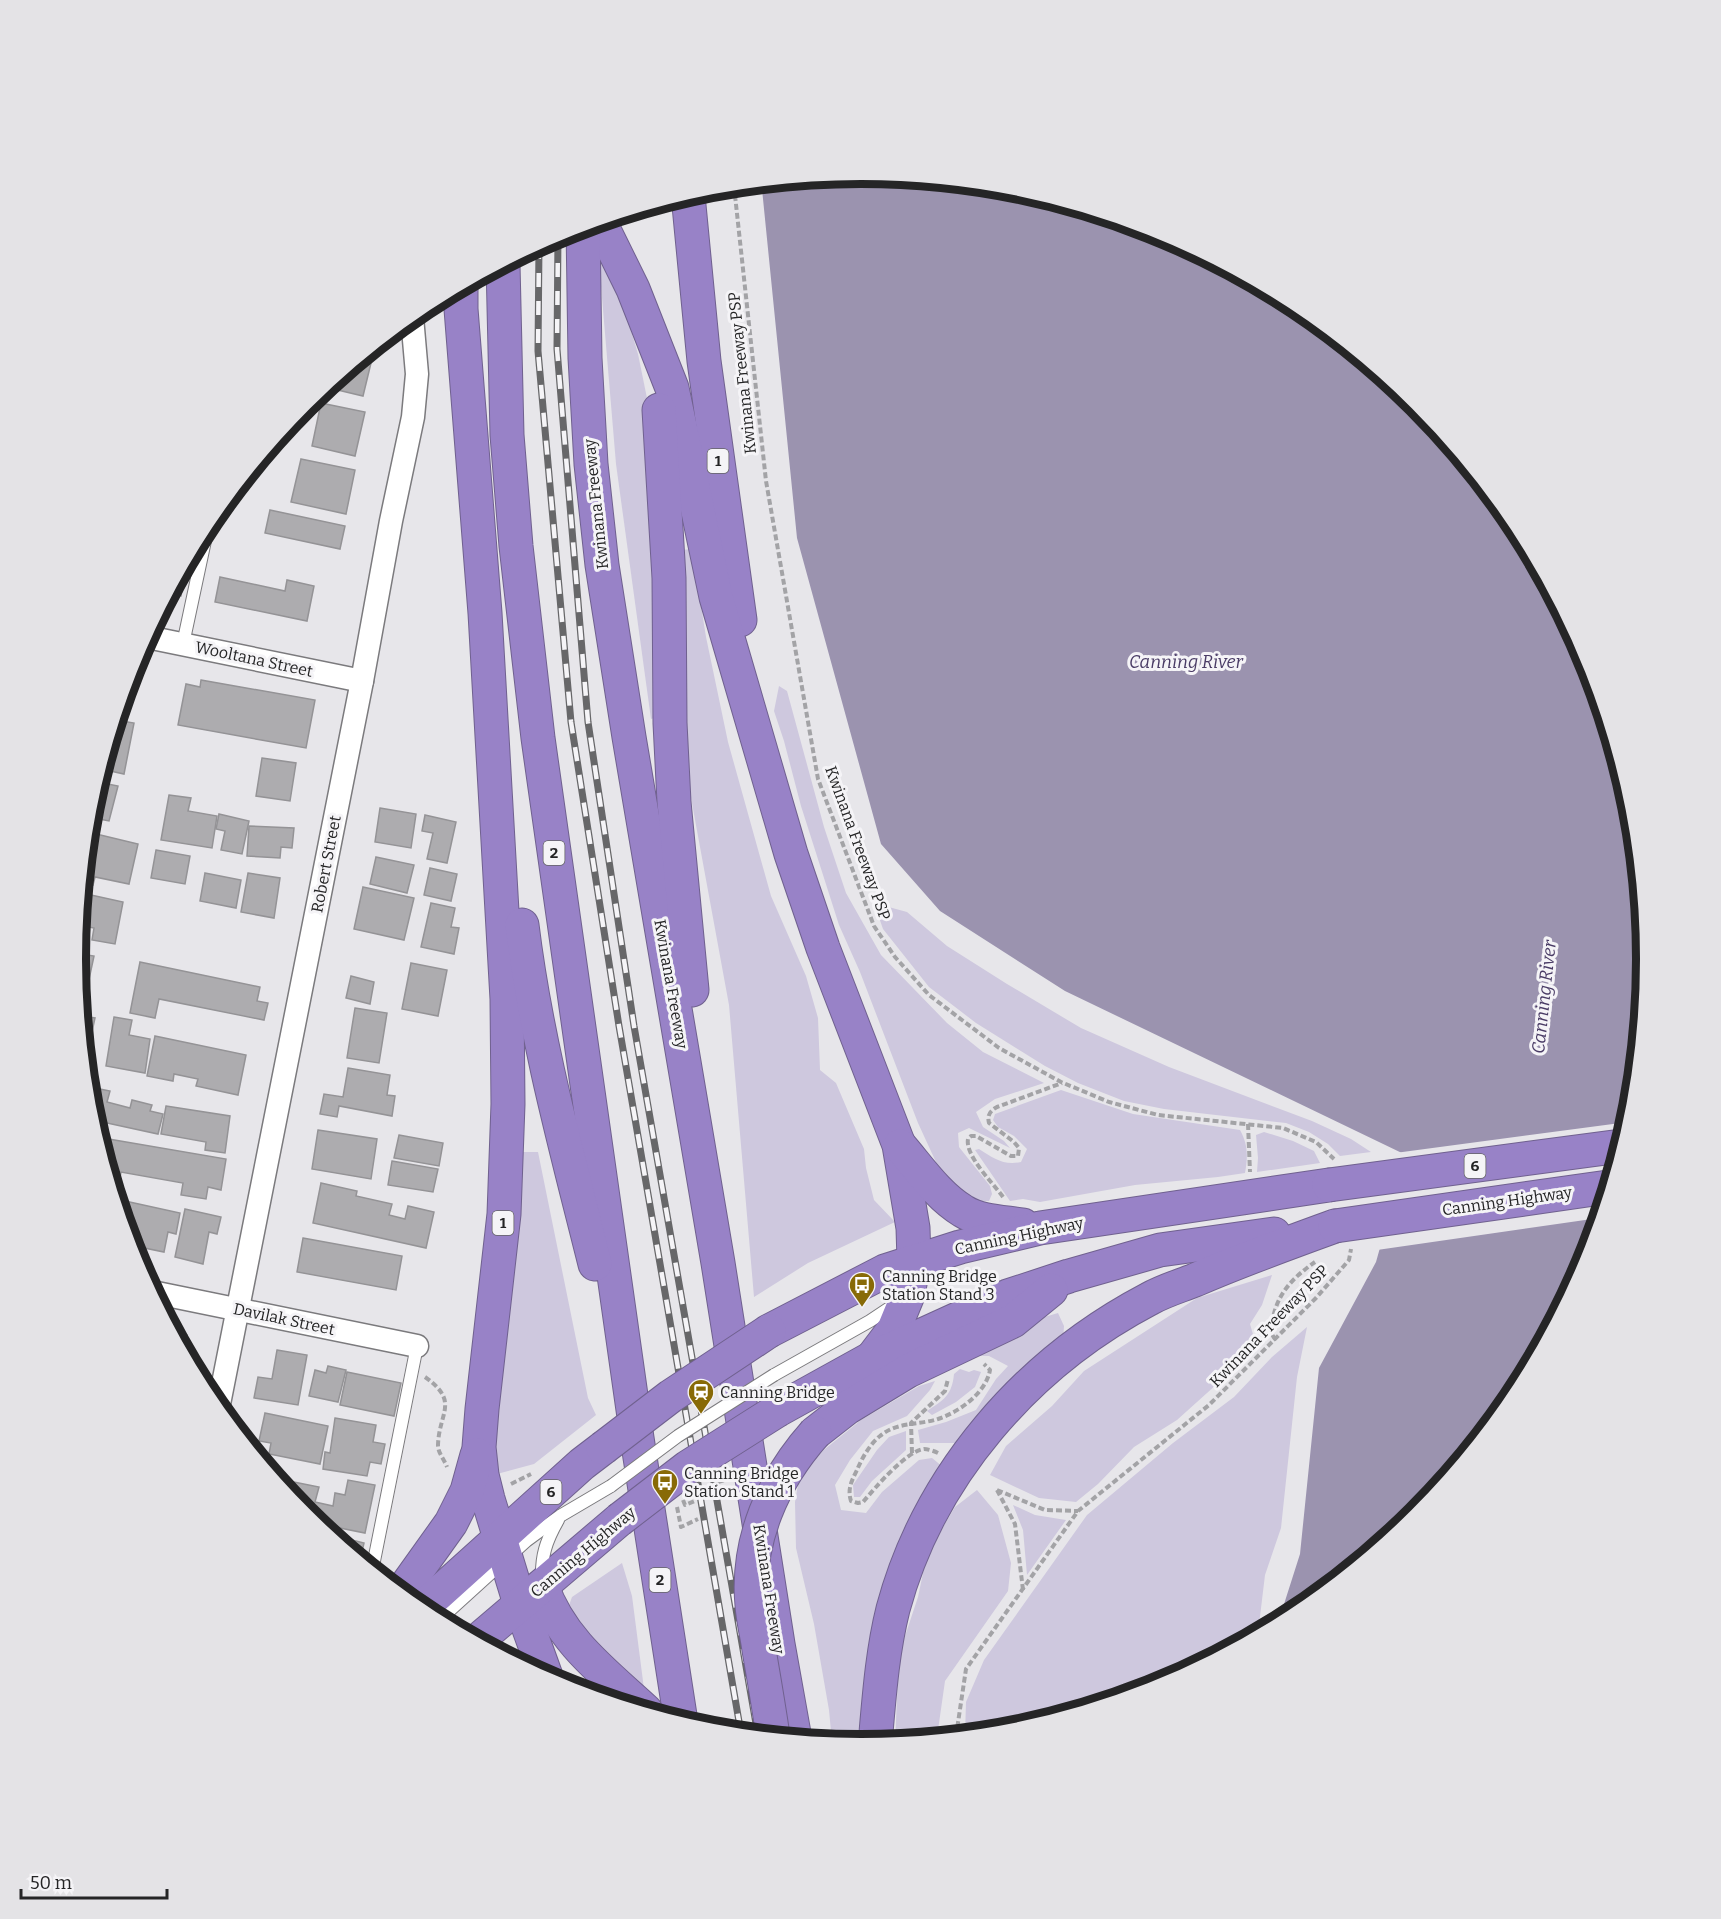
<svg xmlns="http://www.w3.org/2000/svg" width="1721" height="1919" font-family="Bitter,serif">
  <style>
    .green { fill: #cec8de }
    .water { fill: #9b93af }
    .pier { fill: #e7e6ea }
    .building { fill: #adacaf; stroke: #949396; stroke-width: 1.5 }
    .lines { fill: none; stroke-linecap: round; stroke-linejoin: round }
    .lane-casing { stroke: #7b7a7d; stroke-width: 14 }
    .street-casing { stroke: #7b7a7d; stroke-width: 25 }
    .highway-casing { stroke: #70618f; stroke-width: 35 }
    .path { stroke: #a3a3a6; stroke-width: 4; stroke-dasharray: 6 3; stroke-linecap: butt }
    .lane { stroke: #fff; stroke-width: 12 }
    .street { stroke: #fff; stroke-width: 22 }
    .highway { stroke: #9882c7; stroke-width: 33 }
    .rail-casing { stroke: #676769; stroke-width: 7 }
    .rail { stroke: #f5f4f7; stroke-width: 4.5; stroke-dasharray: 14; stroke-linecap: butt }
    .lane-bridge-casing { stroke: #7b7a7d; stroke-width: 14; stroke-linecap: butt }
    .highway-bridge-casing { stroke: #70618f; stroke-width: 35; stroke-linecap: butt }
    .lane-bridge { stroke: #fff; stroke-width: 12 }
    .highway-bridge { stroke: #9882c7; stroke-width: 33 }
    .labels { text-anchor: middle; dominant-baseline: central; stroke-width: 6; stroke-linejoin: round; paint-order: stroke }
    .shield { fill: #f5f4f7; stroke: #636365; stroke-width: 1.5 }
    .shield-label { font-size: 15px; font-weight: bold; fill: #252526 }
    .street-label { font-size: 16px; fill: #252526; stroke: #f5f4f7 }
    .poi-label { font-size: 16px; fill: #252526; stroke: #f5f4f7; text-anchor: start }
    .water-label { font-size: 18px; font-style: italic; fill: #4a3c66; stroke: #f5f4f7 }
    .rim { fill: none; stroke: #252526; stroke-width: 8 }
  </style>
  <rect width="100%" height="100%" fill="#e7e6ea"/>
  <g class="green">
    <path d="M599,262L607,265L621,297L638,354L651,418L663,715L651,719L616,464Z"/>
    <path d="M692,549L706,637L728,742L771,896L806,976L818,1018L820,1070L836,1083L864,1149L866,1168L874,1200L895,1222L808,1263L754,1297L729,1005L689,787L683,685L681,550Z"/>
    <path d="M779,686L787,691L824,827L846,893L881,955L947,1023L983,1052L1044,1083L995,1099L976,1112L983,1127L1004,1141L1010,1148L969,1128L958,1133L959,1147L990,1186L992,1194L989,1201H978L962,1191L941,1173L918,1123L860,972L839,925L801,806L784,741L774,711Z"/>
    <path d="M874,903L907,912L947,946L1007,984L1081,1028L1169,1067L1312,1121L1351,1139L1371,1152L1340,1156L1328,1144L1309,1132L1286,1123L1164,1109L1124,1101L1078,1083L1045,1066L976,1023L929,987L883,929Z"/>
    <path d="M1061,1090L1133,1114L1240,1130C1248,1144 1248,1157 1245,1173L1218,1177L1135,1185L1040,1202L1023,1199L1010,1201L975,1150L979,1149C993,1158 1004,1166 1021,1162L1027,1149L1014,1136L998,1127L993,1120L995,1114Z"/>
    <path d="M1264,1132L1293,1141L1314,1151L1320,1163L1257,1172L1258,1158L1256,1135Z"/>
    <path d="M518,1152H538L588,1398L596,1415L534,1464L497,1474L495,1432Z"/>
    <path d="M1272,1275L1262,1305L1250,1324L1257,1348L1177,1420L1134,1447L1098,1484L1076,1502L1039,1498L990,1475L1006,1446L1052,1406L1084,1371L1197,1298Z"/>
    <path d="M1058,1313L1064,1326L1063,1340L1051,1350L1038,1354L1026,1371L957,1443H920L918,1430L946,1422L976,1410L996,1379L1008,1366L989,1356H956L1031,1321Z"/>
    <path d="M1307,1327L1297,1377L1281,1528L1265,1575L1258,1633L1161,1685L1013,1730L965,1735L966,1702L984,1660L1087,1515L1173,1443L1234,1397L1272,1357Z"/>
    <path d="M960,1369L969,1372L974,1370L981,1372L975,1387L956,1402L932,1415L927,1411C944,1400 952,1395 954,1374Z"/>
    <path d="M935,1381L930,1390L907,1416L873,1431L850,1460L835,1485L841,1510L866,1513L882,1492L919,1460L932,1458L943,1467L859,1745L832,1742L829,1710L814,1624L796,1548L795,1502L800,1473L825,1449L861,1420L919,1386Z"/>
    <path d="M906,1431V1450L872,1481L860,1497H854L853,1485L877,1450L889,1437Z"/>
    <path d="M977,1490L998,1515L1011,1563L1008,1591L945,1681L937,1737L895,1742L899,1654L918,1597L927,1554L955,1507Z"/>
    <path d="M1013,1505L1035,1515L1066,1520L1027,1575L1023,1530Z"/>
    <path d="M622,1563L632,1596L647,1712L608,1700L630,1676L597,1650L567,1611L572,1597Z"/>
  </g>
  <path class="water" d="M861,174L1014,189L1161,234L1297,307L1416,404L1514,523L1586,659L1631,807L1646,960L1631,1113L1586,1260L1513,1396L1416,1515L1297,1613L1278,1623L1300,1554L1319,1368L1376,1262L1406,1155L1065,991L940,911L881,844L797,538L762,189V184Z"/>
  <path class="pier" d="M1628,1122L1599,1218L1377,1250L1402,1156L1395,1153Z"/>
  <g class="building">
    <path d="M359,360L371,363L363,396L329,388L330,383Z"/>
    <path d="M321,403L365,412L355,456L312,446Z"/>
    <path d="M301,459L355,470L346,514L291,502Z"/>
    <path d="M270,510L345,526L340,549L265,533Z"/>
    <path d="M187,561L181,596L170,594Z"/>
    <path d="M220,577L285,591L287,580L314,586L307,621L215,602Z"/>
    <path d="M201,680L315,700L306,748L178,725L186,684L200,687Z"/>
    <path d="M116,720L134,723L124,774L101,769Z"/>
    <path d="M262,758L296,763L290,801L256,796Z"/>
    <path d="M98,782L118,786L109,821L99,819L97,828L88,826L90,806Z"/>
    <path d="M169,795L191,798L188,811L217,816L212,848L161,840Z"/>
    <path d="M380,808L416,814L411,848L375,842Z"/>
    <path d="M219,814L249,821L242,854L221,850L225,831L216,829Z"/>
    <path d="M425,815L456,822L447,863L427,859L433,833L422,831Z"/>
    <path d="M249,826L294,828L292,848L281,847L280,858L247,856Z"/>
    <path d="M88,832L138,844L129,884L95,877L93,885L83,882Z"/>
    <path d="M156,850L190,856L185,884L151,878Z"/>
    <path d="M376,857L414,865L407,893L370,884Z"/>
    <path d="M430,868L457,874L451,901L424,895Z"/>
    <path d="M205,873L241,880L236,908L200,901Z"/>
    <path d="M248,873L280,878L274,918L241,912Z"/>
    <path d="M363,887L414,898L404,940L354,929Z"/>
    <path d="M82,893L123,902L115,944L92,940L94,928L78,925Z"/>
    <path d="M431,903L455,908L451,927L459,928L454,954L421,947Z"/>
    <path d="M76,953L94,956L85,998L79,996Z"/>
    <path d="M140,962L260,987L257,1001L268,1003L264,1020L159,999L155,1018L130,1013Z"/>
    <path d="M411,963L447,970L438,1016L402,1009Z"/>
    <path d="M351,976L374,982L370,1004L346,998Z"/>
    <path d="M355,1008L387,1013L379,1063L347,1058Z"/>
    <path d="M81,1016L95,1018L87,1055H84Z"/>
    <path d="M114,1017L132,1020L129,1035L150,1039L145,1073L106,1066Z"/>
    <path d="M155,1036L246,1055L238,1095L196,1086L198,1079L174,1074L173,1081L147,1076Z"/>
    <path d="M348,1068L390,1075L387,1095L395,1096L392,1116L339,1106L337,1117L320,1114L324,1094L343,1097Z"/>
    <path d="M100,1089L110,1091L107,1102L130,1108L132,1100L152,1105L150,1111L163,1114L158,1134L93,1120Z"/>
    <path d="M166,1106L230,1116L225,1153L205,1150L206,1142L161,1134Z"/>
    <path d="M318,1130L377,1139L371,1179L312,1169Z"/>
    <path d="M399,1135L443,1143L439,1166L394,1158Z"/>
    <path d="M97,1137L226,1159L221,1190L208,1187L206,1199L181,1195L183,1183L121,1172L119,1184L111,1183Z"/>
    <path d="M392,1161L438,1169L433,1192L388,1185Z"/>
    <path d="M321,1183L357,1191L356,1196L392,1204L389,1215L405,1219L408,1206L434,1212L426,1248L313,1223Z"/>
    <path d="M116,1199L180,1213L176,1234L168,1232L164,1252L130,1245Z"/>
    <path d="M185,1209L221,1217L217,1234L209,1232L203,1264L175,1257Z"/>
    <path d="M303,1238L402,1256L396,1290L297,1272Z"/>
    <path d="M174,1333L187,1335L184,1352Z"/>
    <path d="M277,1350L307,1355L298,1405L254,1398L258,1377L272,1379Z"/>
    <path d="M328,1366L346,1370L338,1402L309,1396L315,1370L326,1373Z"/>
    <path d="M347,1372L401,1383L394,1416L340,1405Z"/>
    <path d="M265,1413L328,1426L320,1464L269,1454L271,1443L259,1441Z"/>
    <path d="M335,1418L376,1425L373,1442L385,1444L381,1464L370,1462L367,1476L323,1469L325,1452L330,1453Z"/>
    <path d="M274,1478L319,1487L315,1502L333,1506L335,1493L345,1495L348,1480L375,1485L365,1533L315,1523L305,1515Z"/>
    <path d="M332,1535L364,1543L360,1560L331,1536Z"/>
  </g>
  <g class="lines">
    <g class="lane-casing">
      <g id="lane">
        <path d="M183,644L209,522"/>
        <path d="M774,1375L870,1321L897,1303"/>
        <path d="M373,1566L417,1346"/>
        <path d="M542,1580C541,1556 546,1541 558,1520"/>
        <path d="M439,1620L526,1541L560,1516L611,1486"/>
      </g>
    </g>
    <g class="street-casing">
      <g id="street">
        <path d="M147,637L362,681"/>
        <path d="M152,1292L417,1346"/>
        <path d="M218,1409L362,681L391,521L413,417L417,374L412,317"/>
      </g>
    </g>
    <g class="highway-casing">
      <g id="highway">
        <path d="M688,195L704,361L740,620"/>
        <path d="M600,222L633,289L672,388L716,597L791,854L823,948L899,1145L913,1228L914,1261L908,1295L894,1329L872,1358"/>
        <path d="M583,227L585,358L591,464L602,565L629,737L718,1263L778,1644L795,1739"/>
        <path d="M503,264L507,435L516,546L538,738L637,1438L681,1722"/>
        <path d="M461,287V309L485,613L507,999L508,1104L504,1214L482,1409L479,1447L482,1475L488,1499L520,1604L547,1679"/>
        <path d="M659,410L669,578L670,723L674,802L692,990"/>
        <path d="M522,925C536,1040 567,1152 595,1264"/>
        <path d="M900,1146C919,1168 938,1196 963,1211C980,1222 1004,1222 1023,1225"/>
        <path d="M769,1331L885,1271L960,1247L1040,1228L1329,1185"/>
        <path d="M778,1410L872,1358L1008,1296L1069,1276L1160,1250L1274,1234"/>
        <path d="M815,1433L847,1408L908,1371L1013,1321L1051,1290"/>
        <path d="M542,1586C560,1640 606,1674 646,1711"/>
        <path d="M401,1593L451,1523L467,1491L477,1455"/>
        <path d="M420,1610L582,1464L603,1448"/>
        <path d="M477,1641L619,1520"/>
        <path d="M875,1744C879,1699 882,1653 893,1609C929,1475 1027,1363 1149,1299C1163,1291 1180,1286 1195,1280C1241,1260 1288,1243 1335,1226"/>
      </g>
    </g>
    <g class="path">
      <path d="M734,186L766,481L818,779L874,926L895,957L929,995L999,1048L1061,1082L1109,1102L1158,1115L1283,1128L1316,1142L1334,1159"/>
      <path d="M135,658L147,660"/>
      <path d="M1248,1124L1250,1172"/>
      <path d="M1003,1197C993,1183 965,1156 968,1139L971,1136H976L1011,1156H1018L1019,1148L1014,1142L989,1123C987,1115 990,1111 997,1107L1062,1083"/>
      <path d="M1276,1340C1269,1333 1271,1327 1273,1318C1278,1292 1295,1276 1315,1262"/>
      <path d="M425,1377C460,1402 439,1412 438,1445C438,1453 444,1459 447,1467"/>
      <path d="M912,1453L911,1423L945,1391L948,1379"/>
      <path d="M938,1453C934,1451 928,1449 924,1449C906,1451 875,1488 863,1502L858,1503L851,1501C847,1489 852,1480 857,1470C862,1458 870,1444 880,1436C896,1422 919,1425 938,1419C959,1412 986,1393 990,1370L984,1364"/>
      <path d="M718,1482L728,1479"/>
      <path d="M511,1484L531,1474"/>
      <path d="M997,1490L1015,1524L1023,1590"/>
      <path d="M997,1490L1045,1510L1078,1511"/>
      <path d="M683,1500L685,1505L695,1501"/>
      <path d="M677,1507L681,1527L698,1519"/>
      <path d="M956,1736L966,1669L1078,1511L1209,1405L1316,1298L1349,1260L1351,1249"/>
    </g>
    <use href="#lane" class="lane"/>
    <use href="#street" class="street"/>
    <use href="#highway" class="highway"/>
    <g class="rail-casing">
      <g id="rail">
        <path d="M558,235L557,349L588,722L634,1026L758,1735"/>
        <path d="M539,245L538,351L571,722L619,1026L741,1733"/>
      </g>
    </g>
    <use href="#rail" class="rail"/>
    <g class="lane-bridge-casing">
      <path id="lane-bridge" d="M611,1486L678,1436L774,1375"/>
    </g>
    <g class="highway-bridge-casing">
      <g id="highway-bridge">
        <path d="M1329,1185L1621,1146"/>
        <path d="M1335,1226L1608,1187"/>
        <path d="M603,1448L671,1396L769,1331"/>
        <path d="M619,1520L688,1467L778,1410"/>
        <path d="M773,1736C769,1708 764,1679 759,1650C757,1635 753,1620 752,1605C746,1541 773,1480 815,1433"/>
      </g>
    </g>
    <use href="#lane-bridge" class="lane-bridge"/>
    <use href="#highway-bridge" class="highway-bridge"/>
  </g>
  <defs>
    <g id="bus-pin" transform="scale(1.35)"><path d="M0 17L-7.5 6A9.5 9.5 0 1 1 7.5 6Z" fill="#886a07" stroke="#f5f4f7"/><path d="M-5-6H5V4H4V6H2V4H-2V6H-4V4H-5ZM-3.5-4V0h7V-4ZM-3.5 1.2v1.5H-2V1.2ZM2 1.2v1.5H3.5V1.2Z" fill="#fff"/></g>
    <g id="station-pin" transform="scale(1.35)"><path d="M0 17L-7.5 6A9.5 9.5 0 1 1 7.5 6Z" fill="#886a07" stroke="#f5f4f7"/><path d="M-3-6H3Q5-6 5-4V2Q5 4 3 4L4.5 6H3L1.5 4h-3L-3 6H-4.5L-3 4Q-5 4-5 2V-4Q-5-6-3-6ZM-3.5-4v3h7v-3ZM-3.5 1v1.5H-2V1ZM2 1v1.5H3.5V1Z" fill="#fff"/></g>
  </defs>
  <g fill-rule="evenodd">
    <use href="#bus-pin" x="862" y="1285"/>
    <use href="#station-pin" x="701" y="1392"/>
    <use href="#bus-pin" x="665" y="1482"/>
  </g>
  <g class="labels">
    <g class="shield">
      <rect x="707.5" y="449" width="21" height="24" rx="4.5"/>
      <rect x="543.5" y="841" width="21" height="24" rx="4.5"/>
      <rect x="1464.5" y="1154" width="21" height="24" rx="4.5"/>
      <rect x="492.5" y="1211" width="21" height="24" rx="4.5"/>
      <rect x="540.5" y="1480" width="21" height="24" rx="4.5"/>
      <rect x="649.5" y="1568" width="21" height="24" rx="4.5"/>
    </g>
    <g class="shield-label">
      <text x="718" y="461">1</text>
      <text x="554" y="853">2</text>
      <text x="1475" y="1166">6</text>
      <text x="503" y="1223">1</text>
      <text x="551" y="1492">6</text>
      <text x="660" y="1580">2</text>
    </g>
    <g class="street-label">
      <text transform="translate(742 373) rotate(-96)">Kwinana Freeway PSP</text>
      <text transform="translate(596 504) rotate(-96)">Kwinana Freeway</text>
      <text transform="translate(254 659) rotate(12)">Wooltana Street</text>
      <text transform="translate(858 843) rotate(70)">Kwinana Freeway PSP</text>
      <text transform="translate(326 864) rotate(-79)">Robert Street</text>
      <text transform="translate(671 984) rotate(80)">Kwinana Freeway</text>
      <text transform="translate(1507 1201) rotate(-8)">Canning Highway</text>
      <text transform="translate(1019 1236) rotate(-12)">Canning Highway</text>
      <text transform="translate(284 1319) rotate(12)">Davilak Street</text>
      <text transform="translate(1269 1326) rotate(-46)">Kwinana Freeway PSP</text>
      <text transform="translate(583 1552) rotate(-40)">Canning Highway</text>
      <text transform="translate(769 1589) rotate(81)">Kwinana Freeway</text>
    </g>
    <g class="poi-label">
      <text x="882" y="1276">Canning Bridge<tspan x="882" dy="18">Station Stand 3</tspan></text>
      <text x="720" y="1392">Canning Bridge</text>
      <text x="684" y="1473">Canning Bridge<tspan x="684" dy="18">Station Stand 1</tspan></text>
    </g>
    <g class="water-label">
      <text x="1186" y="662">Canning River</text>
      <text transform="translate(1544 997) rotate(-84)">Canning River</text>
    </g>
  </g>
  <path d="M0 0H1721V1919H0ZM86 959a775 775 0 1 1 1550 0a775 775 0 1 1-1550 0Z" fill="#e4e3e6" fill-rule="evenodd"/>
  <path class="rim" d="M86 959a775 775 0 1 1 1550 0a775 775 0 1 1-1550 0Z"/>
  <path d="M21 1889v9h146v-9" fill="none" stroke="#252526" stroke-width="3"/>
  <text x="30" y="1889" font-size="18" fill="#252526" stroke="#f5f4f7" stroke-width="4.5" paint-order="stroke">50 m</text>
</svg>
